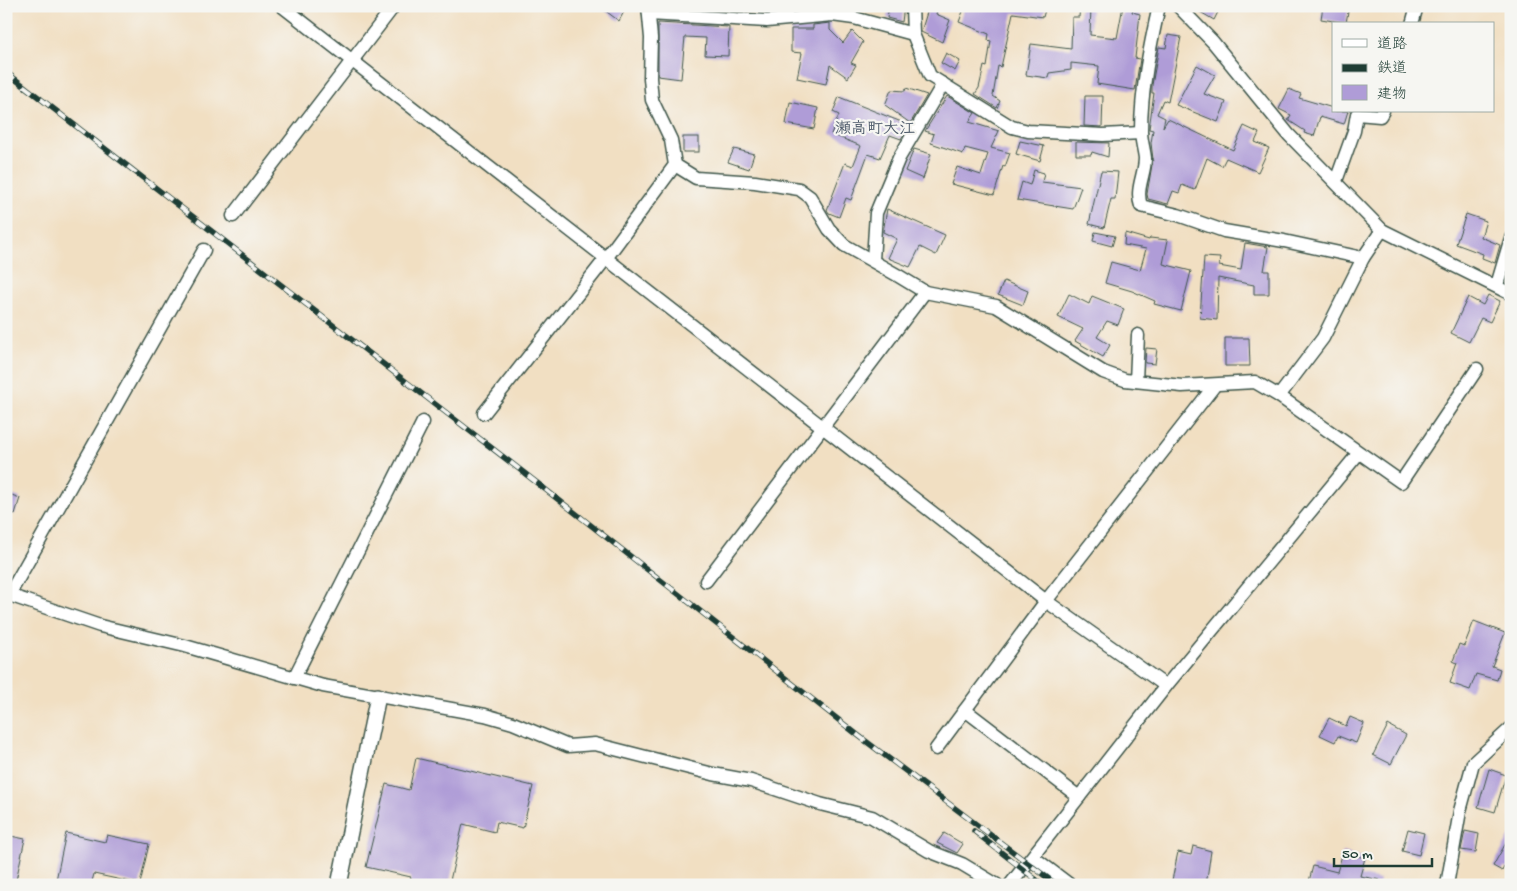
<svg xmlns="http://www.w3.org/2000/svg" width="1517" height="891" font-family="'Gochi Hand','Klee One',sans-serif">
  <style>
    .building { fill: #af9cd7 }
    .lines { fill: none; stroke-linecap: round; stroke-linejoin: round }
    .minor-casing { stroke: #3e5549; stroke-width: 15 }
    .tertiary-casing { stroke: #3e5549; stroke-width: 18 }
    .minor { stroke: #fff; stroke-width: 12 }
    .tertiary { stroke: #fff; stroke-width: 15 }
    .rail-casing { stroke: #1f3d34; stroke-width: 5.5 }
    .rail { stroke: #f6f6f2; stroke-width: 4; stroke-dasharray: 11; stroke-linecap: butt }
    .labels { text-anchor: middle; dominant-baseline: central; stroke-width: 4.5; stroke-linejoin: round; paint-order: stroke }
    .quarter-label { font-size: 16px; font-weight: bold; fill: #515e6d; stroke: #f6f6f2 }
  </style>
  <rect width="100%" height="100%" fill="#f6f6f2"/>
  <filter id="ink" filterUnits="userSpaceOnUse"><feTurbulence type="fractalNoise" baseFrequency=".02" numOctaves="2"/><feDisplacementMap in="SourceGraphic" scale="10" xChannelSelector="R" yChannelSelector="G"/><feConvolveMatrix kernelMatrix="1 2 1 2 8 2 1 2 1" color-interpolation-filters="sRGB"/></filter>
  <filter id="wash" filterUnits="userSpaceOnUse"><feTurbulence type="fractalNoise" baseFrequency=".0096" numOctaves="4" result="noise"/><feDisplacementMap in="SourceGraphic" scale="20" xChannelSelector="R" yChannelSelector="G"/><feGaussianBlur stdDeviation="1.12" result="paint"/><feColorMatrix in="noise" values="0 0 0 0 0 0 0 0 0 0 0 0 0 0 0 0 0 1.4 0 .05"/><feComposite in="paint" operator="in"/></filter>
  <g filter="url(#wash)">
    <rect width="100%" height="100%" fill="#f1dfc2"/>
    <g id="blocks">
      <g class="building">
        <path d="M599,6H627L619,21Z"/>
        <path d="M889,6H904L902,22L887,18Z"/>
        <path d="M929,6H938L936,14L950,20L942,42L921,32Z"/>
        <path d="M965,6H1046L1043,17L1013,13L1001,67L998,66L993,96L1000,101L997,108L975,94L979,88L984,66L987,67L991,41L988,40L989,34L959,22Z"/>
        <path d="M1080,6H1091L1090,35L1117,38L1123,6H1134L1132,12L1140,14L1135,58L1140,59L1135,90L1097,84L1099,66L1071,63V70L1049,73L1048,78L1026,75L1031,44L1071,49L1072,17H1079Z"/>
        <path d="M1190,6H1221L1214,20Z"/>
        <path d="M1323,6H1349L1346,23L1321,19Z"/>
        <path d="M658,23L729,27L728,56L705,55L706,38L685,37L681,79L658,76Z"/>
        <path d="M830,23V30L843,43L852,31L863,42L851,63L856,65L848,78L830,65L826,84L797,78L802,53L791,52V29H813V25Z"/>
        <path d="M1168,35L1181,37L1168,102L1163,100L1157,114L1165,118L1163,127L1168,119L1233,150L1244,126L1259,133L1255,142L1269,148L1258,172L1226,158L1222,166L1207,158L1195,190L1182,185L1179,193L1173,191L1168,204L1148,199L1147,194L1153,159L1151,143L1153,130L1149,129L1154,93H1152V85L1159,47L1166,48Z"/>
        <path d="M946,53L960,61L955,71L941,63Z"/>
        <path d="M1197,65L1215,75L1204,94L1226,102L1218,122L1176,105Z"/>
        <path d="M906,88L927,95L901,139L890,135L880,158L868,154L851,200L846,198L839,217L829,213L827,210L845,163L853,166L861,146L831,134L839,115L833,112L839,97L909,125L910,123L885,105L891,90L905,91Z"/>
        <path d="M1289,89L1301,94L1299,98L1333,108V111H1348L1344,124L1320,117L1314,136L1304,133L1305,131L1288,120L1291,115L1279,109Z"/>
        <path d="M947,96L975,113L969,122L999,131L991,148L1010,153L1005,167L1003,166L994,195L951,184L957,167L981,175L988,154L965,148L963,154L931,143L934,134L925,131Z"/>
        <path d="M1085,96H1103L1102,127L1084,126Z"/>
        <path d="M790,102L818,108L814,129L786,124Z"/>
        <rect x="683" y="137" width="16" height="15"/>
        <path d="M1020,141L1044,146L1040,161L1016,154Z"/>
        <path d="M1076,142L1109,143L1108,157L1092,152L1091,155H1076Z"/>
        <path d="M734,149L754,154L749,169L728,162Z"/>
        <path d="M914,149L931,154L923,179L905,171Z"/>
        <path d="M1034,170L1044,173L1042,182L1081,187L1073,209L1017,200L1022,182L1030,185Z"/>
        <path d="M1101,171L1118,172L1115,199H1111L1104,228L1089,224Z"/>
        <path d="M887,209L945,235L936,255L920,247L910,267L888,258L897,239L883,232Z"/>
        <path d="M1466,214L1486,221L1481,237L1500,245L1495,263L1482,258L1483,254L1456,244Z"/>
        <path d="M1095,232L1115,236L1112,246L1093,241Z"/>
        <path d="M1125,233L1149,240L1150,238L1168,240L1163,264L1191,271L1181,311L1154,304L1155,301L1132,291L1105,283L1111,262L1140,270L1146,249L1124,245Z"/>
        <path d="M1245,243L1268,247L1264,271H1269V294H1254V285L1218,278L1217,320L1200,318L1204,257L1220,258L1219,266L1241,270Z"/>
        <path d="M1004,281L1028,291L1023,305L998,295Z"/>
        <path d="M1069,294L1089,304L1092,296L1124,309L1118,325L1107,321L1097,337L1110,345L1103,357L1075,341L1083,329L1058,317Z"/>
        <path d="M1488,295L1500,301L1490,322L1481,318L1469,342L1451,333L1468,297L1483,305Z"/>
        <path d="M1225,338H1249L1250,366H1225Z"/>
        <path d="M1146,348L1157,349L1155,364L1145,363Z"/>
        <path d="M6,493L20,498L15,514L6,511Z"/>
        <path d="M1474,621L1505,633L1492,666L1500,669L1497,680L1476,674L1470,690L1450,683L1457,663L1453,661L1459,644L1464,646Z"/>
        <path d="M1350,717L1364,723L1356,743L1338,736L1335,742L1320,735L1329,718L1346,726Z"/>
        <path d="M1388,725L1406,735L1391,764L1373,755Z"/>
        <path d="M416,758L533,786L523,828L497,822L495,832L463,824L449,885H409L411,877L366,867L386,784L409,790Z"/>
        <path d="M1489,769L1506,775L1495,812L1478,807Z"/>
        <path d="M1408,829L1424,833L1419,855L1402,851Z"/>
        <path d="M1465,831L1479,834L1476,852L1461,850Z"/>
        <path d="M66,833L105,842L107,835L149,844L140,884L94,874L91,885H55Z"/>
        <path d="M944,833L963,844L957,853L937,843Z"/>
        <path d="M1511,834V871L1504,867L1502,871L1493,866Z"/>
        <path d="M6,835L25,839L15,885H6Z"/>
        <path d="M1193,846L1211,851L1206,885H1171L1178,852L1191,855Z"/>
        <path d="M1343,852L1365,858L1360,876L1380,880L1379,885H1308L1313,866L1337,872Z"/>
      </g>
    </g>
  </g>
  <g filter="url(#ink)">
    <use href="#blocks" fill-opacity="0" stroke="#3e5549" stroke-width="1"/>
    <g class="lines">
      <g class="minor-casing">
        <g id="minor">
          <path d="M282,6L1046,601L1166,686"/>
          <path d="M912,6L913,34L930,76L1012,127L1028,131L1103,135L1141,133"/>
          <path d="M1159,6C1150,46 1141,90 1141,131C1141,140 1144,149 1145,158C1145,175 1135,189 1141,206L1178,215L1224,231L1284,241L1363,258"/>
          <path d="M1178,6L1213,42L1289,135L1382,230L1511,294"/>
          <path d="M649,14L767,21L832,15L854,18L913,34"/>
          <path d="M1412,24L1417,6"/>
          <path d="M675,165L696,178L755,182L799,189L810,197L829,229L844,245L897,275L925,292L996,306L1103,372L1125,380L1182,386L1255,382L1279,396L1401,482L1477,369"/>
          <path d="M1336,181L1354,131L1357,114L1380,116L1383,111"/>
          <path d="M233,216L394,6"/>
          <path d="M873,260L876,213L899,158L943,84"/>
          <path d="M1497,285L1511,238"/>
          <path d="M1136,381L1138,335"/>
          <path d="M1279,396L1323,338L1363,258L1382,230"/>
          <path d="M484,413L607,257L675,165L671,140L652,100L650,78L651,38L648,6"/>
          <path d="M706,581L925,292"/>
          <path d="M6,594L100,626L185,646L323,686L485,715L513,723L568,746L595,744L713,774L751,781L820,804L872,817L929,851L962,864L997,885"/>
          <path d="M9,595L204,250"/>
          <path d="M294,678L423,422"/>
          <path d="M965,710L1079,797"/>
          <path d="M936,749L1046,601L1215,385"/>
          <path d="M1033,857L1070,885"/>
          <path d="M1010,885L1166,686L1358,454"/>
          <path d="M1447,885L1460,811L1473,763L1511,728"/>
        </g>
      </g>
      <g class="tertiary-casing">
        <path id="tertiary" d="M339,885L378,696"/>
      </g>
      <use href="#minor" class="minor"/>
      <use href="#tertiary" class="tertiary"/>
      <g class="rail-casing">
        <g id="rail">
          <path d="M6,72L541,486L859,736L1057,885"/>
          <path d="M974,831L1043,885"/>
        </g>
      </g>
      <use href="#rail" class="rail"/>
    </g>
  </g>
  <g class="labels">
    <g class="quarter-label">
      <text x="875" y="130">瀬高町大江</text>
    </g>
  </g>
  <rect width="1517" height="891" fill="none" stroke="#f6f6f2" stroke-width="25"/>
  <rect x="1332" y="22" width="162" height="90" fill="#f6f6f2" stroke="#a0aca6"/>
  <rect x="1342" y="39" width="25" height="8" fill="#ffffff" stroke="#a0aca6"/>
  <text x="1377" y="48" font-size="15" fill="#1f3d34">道路</text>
  <rect x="1342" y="64" width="25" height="8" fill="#1f3d34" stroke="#a0aca6"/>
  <text x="1377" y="72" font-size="15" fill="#1f3d34">鉄道</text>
  <rect x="1342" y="85" width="25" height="15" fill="#af9cd7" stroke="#a0aca6"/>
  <text x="1377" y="98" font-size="15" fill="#1f3d34">建物</text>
  <path d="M1334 858v8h98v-8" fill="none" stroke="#1f3d34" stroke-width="2.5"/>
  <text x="1342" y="858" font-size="15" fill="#1f3d34" stroke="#f6f6f2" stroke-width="4" paint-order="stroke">50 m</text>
</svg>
